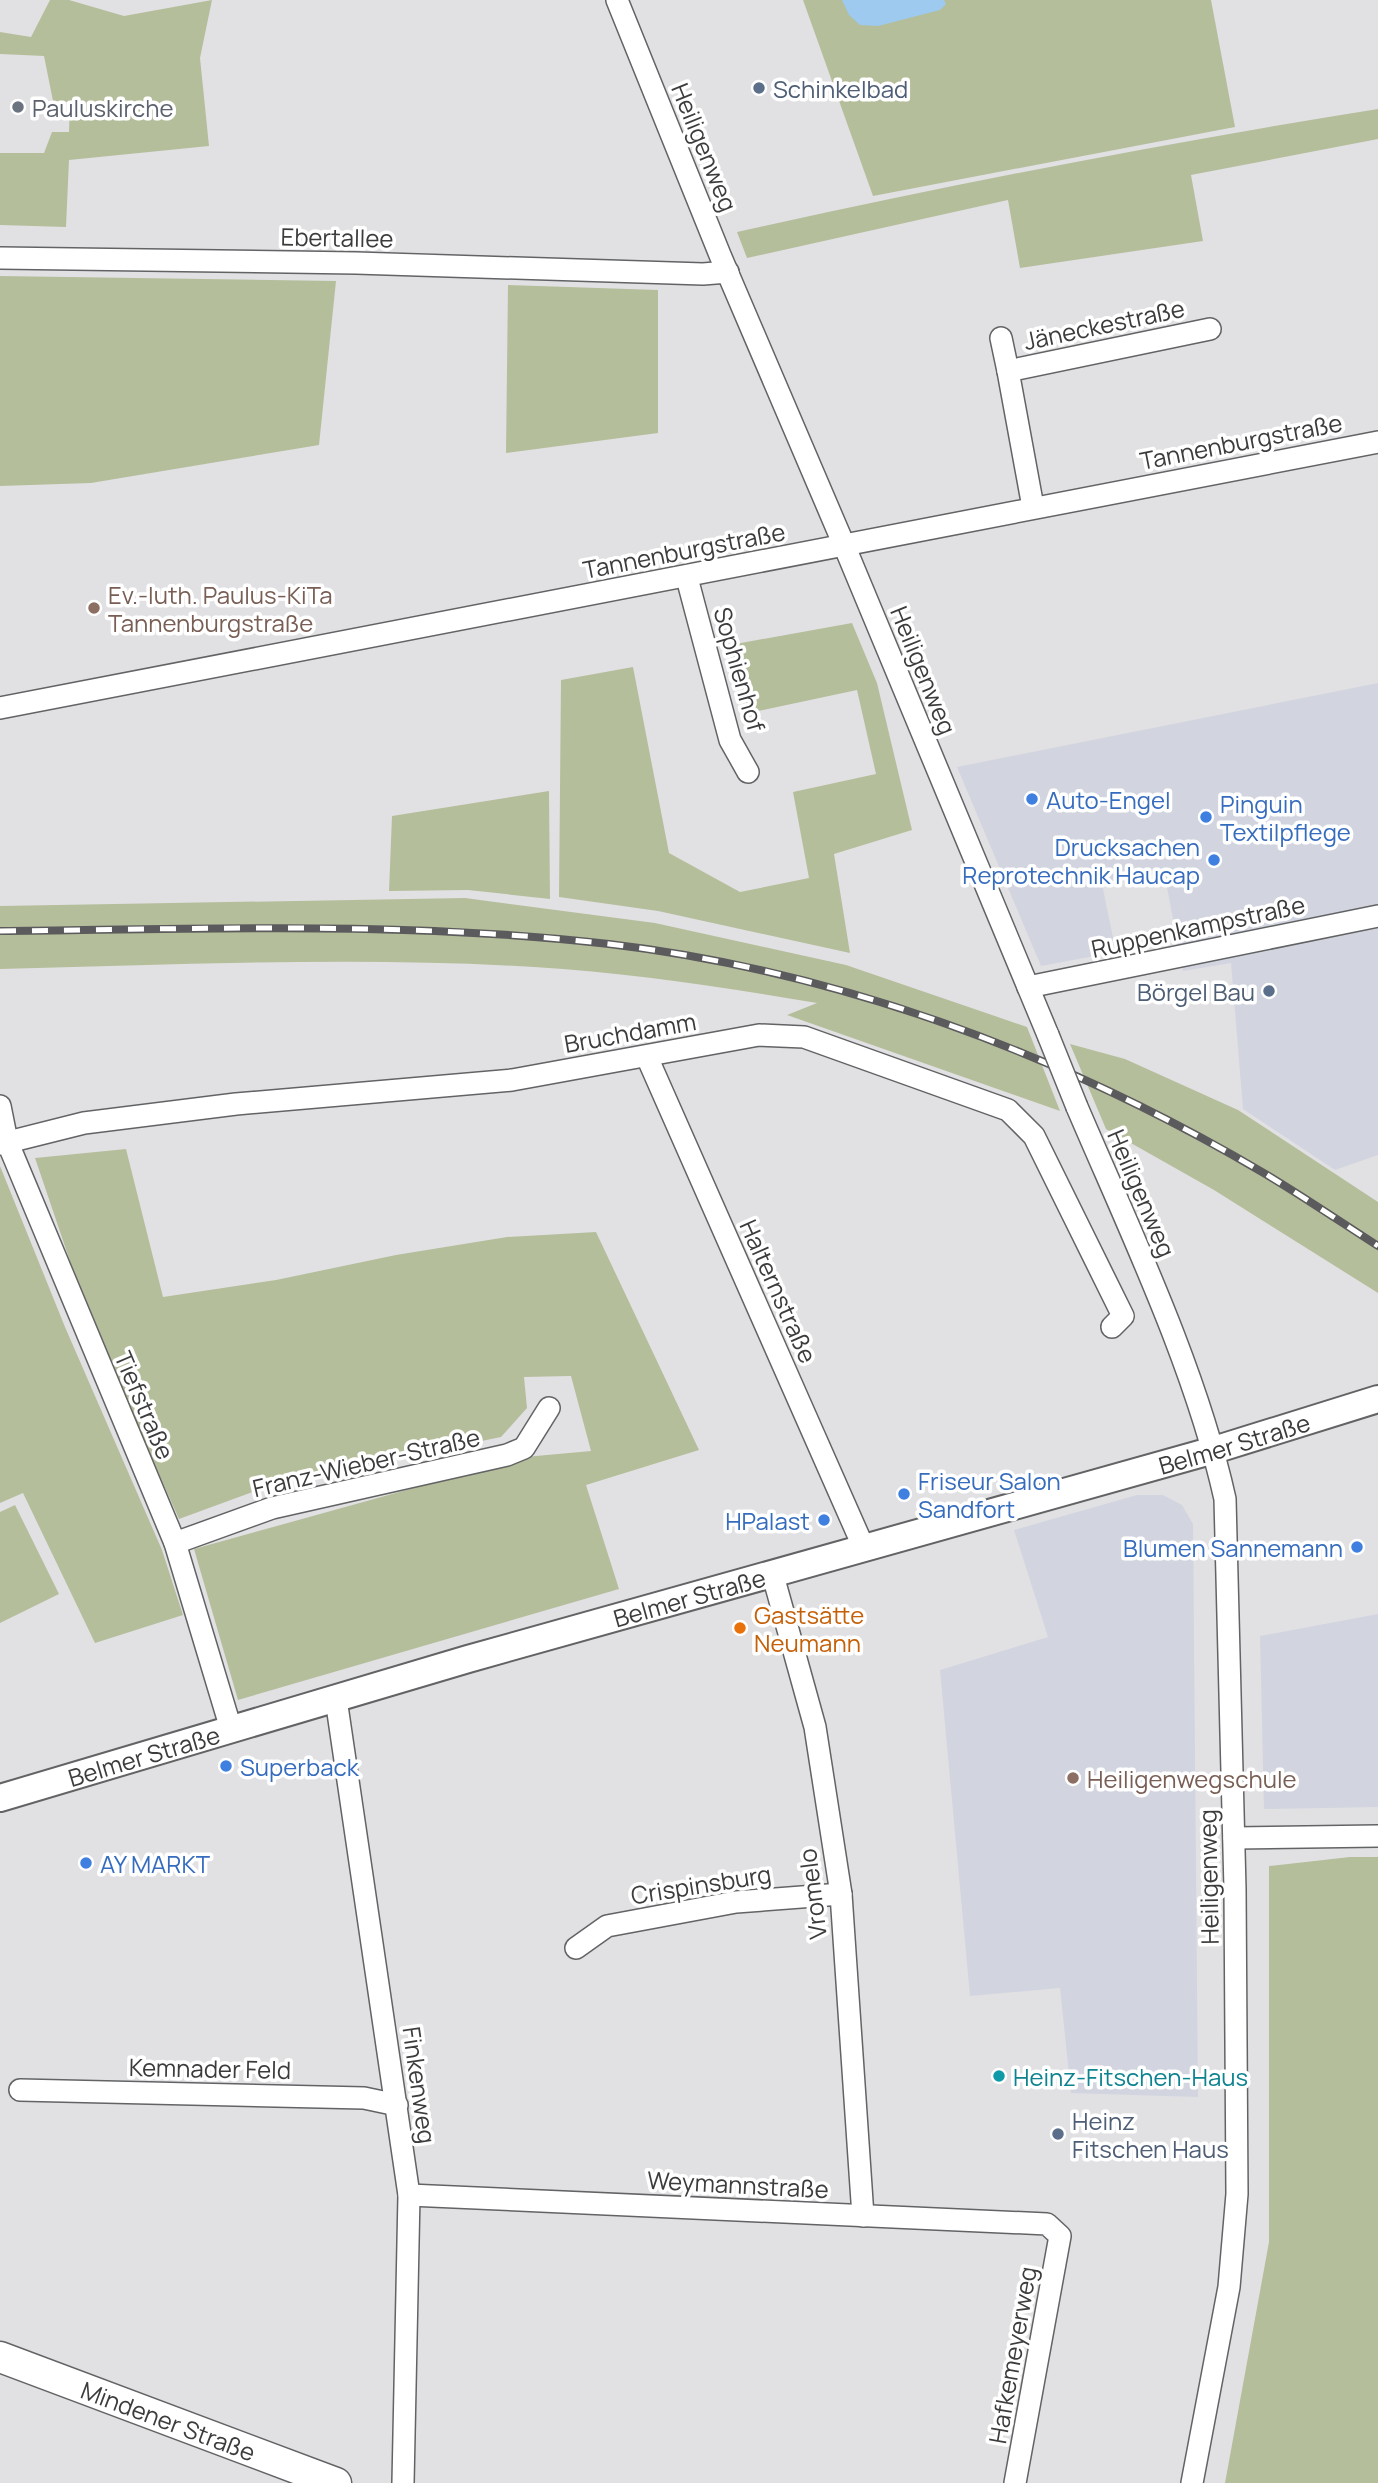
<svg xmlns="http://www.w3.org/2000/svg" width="1378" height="2483" font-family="Manrope,sans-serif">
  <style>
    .built { fill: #d2d5df }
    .green { fill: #b5be9b }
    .water { fill: #9dcaee }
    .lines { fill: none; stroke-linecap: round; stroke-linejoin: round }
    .minor-casing { stroke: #626365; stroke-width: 24 }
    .tertiary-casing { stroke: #626365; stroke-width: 30 }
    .secondary-casing { stroke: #626365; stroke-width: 33 }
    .minor { stroke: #fff; stroke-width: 21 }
    .tertiary { stroke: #fff; stroke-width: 26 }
    .secondary { stroke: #fff; stroke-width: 30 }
    .rail-casing { stroke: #5b5b5d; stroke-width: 8 }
    .rail { stroke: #fff; stroke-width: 5; stroke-dasharray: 16; stroke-linecap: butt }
    .minor-bridge-casing { stroke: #626365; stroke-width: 24; stroke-linecap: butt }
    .minor-bridge { stroke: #fff; stroke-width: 21 }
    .service-dot { fill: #5c6f8a; stroke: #fff; stroke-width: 2.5 }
    .worship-dot { fill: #6b7280; stroke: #fff; stroke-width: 2.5 }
    .education-dot { fill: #8d6e63; stroke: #fff; stroke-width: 2.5 }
    .shop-dot { fill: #3f7fe0; stroke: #fff; stroke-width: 2.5 }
    .food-dot { fill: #e8710a; stroke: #fff; stroke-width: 2.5 }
    .culture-dot { fill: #0f9aa8; stroke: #fff; stroke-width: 2.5 }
    .labels { text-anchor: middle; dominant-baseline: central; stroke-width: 7; stroke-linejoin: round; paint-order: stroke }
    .service-label { font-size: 24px; fill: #4e5e75; stroke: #fff; text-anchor: start }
    .worship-label { font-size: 24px; fill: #5b616d; stroke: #fff; text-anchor: start }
    .street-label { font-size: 24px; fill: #3c3c3e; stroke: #fff }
    .education-label { font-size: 24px; fill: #785e54; stroke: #fff; text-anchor: start }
    .shop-label { font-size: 24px; fill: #366cbe; stroke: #fff; text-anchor: start }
    .food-label { font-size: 24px; fill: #c56008; stroke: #fff; text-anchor: start }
    .culture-label { font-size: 24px; fill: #0d838f; stroke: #fff; text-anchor: start }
  </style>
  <rect width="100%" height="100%" fill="#e1e1e4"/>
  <g class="built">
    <path d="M1378,683V1155L1335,1170L1243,1109L1231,963L1183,971L1164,872L1102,884L1116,952L1041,966L957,767Z"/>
    <path d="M1137,1495H1163L1182,1505L1193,1524L1198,2097L1071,2093L1060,1988L970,1996L940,1670L1048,1637L1014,1530Z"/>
    <path d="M1378,1614V1807L1264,1809L1260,1636Z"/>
  </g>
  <g class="green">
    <path d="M50,0H69L124,16L212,0L200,58L209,146L69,160L66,227L0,225V153H44L52,132H69L70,102L53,101L44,56L0,54V32L31,37Z"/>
    <path d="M803,0H1211L1235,127L873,196Z"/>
    <path d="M1378,109V139L1191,175L1203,241L1020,268L1008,200L747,258L737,232C949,185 1163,143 1378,109Z"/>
    <path d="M0,276L336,281L319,445L91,483L0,486Z"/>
    <path d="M508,285L658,290V433L506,453Z"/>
    <path d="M852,623L877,683L912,830L834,854L850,953L658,911L559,897L561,680L633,667L669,853L740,892L809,878L793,792L876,774L857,690L749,713L730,645Z"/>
    <path d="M549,791L550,899L468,890L389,891L392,816Z"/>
    <path d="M465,898L655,923L846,965L1027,1027L1060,1111L787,1015L817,1003C723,987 629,973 534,967C356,956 178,965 0,969V906Z"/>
    <path d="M1070,1044L1125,1059L1238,1110L1378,1202V1293L1214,1190L1106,1129Z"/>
    <path d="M126,1149L163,1297L276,1280L396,1255L507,1237L596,1232L699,1450L586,1485L619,1589L238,1700L194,1549L525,1457L591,1451L571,1376L524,1377L527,1408L501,1437L277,1483L179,1519L90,1320L35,1158Z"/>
    <path d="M0,1166L65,1327L162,1550L183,1615L95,1643L23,1493L0,1503Z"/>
    <path d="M15,1505L59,1594L0,1623V1512Z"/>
    <path d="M1350,1857H1378V2483H1225L1269,2242V1866Z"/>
  </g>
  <path class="water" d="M842,0H944L946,4L940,10L878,26L860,25L849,15Z"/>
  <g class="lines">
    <g class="minor-casing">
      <g id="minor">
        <path d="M617,0L720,255L844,545L1048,1035"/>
        <path d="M0,258L356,263L703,274L728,272"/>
        <path d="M1001,338L1008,371"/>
        <path d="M1033,507L1008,371L1210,329"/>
        <path d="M687,578L730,740L748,772"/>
        <path d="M0,708L1378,442"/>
        <path d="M1028,987L1378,916"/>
        <path d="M647,1057L863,1546"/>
        <path d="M0,1106L7,1141L175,1543L231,1729"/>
        <path d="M1077,1107C1130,1231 1196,1368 1225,1499L1235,1889L1237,2194L1229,2287L1192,2483"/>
        <path d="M0,1144L84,1123L236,1104L512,1080L759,1035L804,1037L1008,1110L1034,1136L1123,1316L1112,1327"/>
        <path d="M175,1543L272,1508L507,1455L524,1448L549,1408"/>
        <path d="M772,1572L815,1727L841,1894L863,2216"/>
        <path d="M336,1699L409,2195L403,2483"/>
        <path d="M1234,1838L1378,1836"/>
        <path d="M576,1948L607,1926L736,1902L841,1894"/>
        <path d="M20,2090L364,2098L397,2105"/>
        <path d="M409,2195L1047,2224L1060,2236L1015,2483"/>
      </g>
    </g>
    <g class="tertiary-casing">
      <g id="tertiary">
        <path id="s1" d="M0,1798L468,1659L1214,1450L1378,1399"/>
      </g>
    </g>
    <g class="secondary-casing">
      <g id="secondary">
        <path id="s2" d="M0,2357L336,2483"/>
      </g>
    </g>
    <use href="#minor" class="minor"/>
    <use href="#tertiary" class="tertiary"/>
    <use href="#secondary" class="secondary"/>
    <g class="rail-casing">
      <path id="rail" d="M0,931C203,929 407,921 609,944C839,971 1063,1055 1262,1172C1301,1195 1339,1221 1378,1246"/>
    </g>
    <use href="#rail" class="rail"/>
    <g class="minor-bridge-casing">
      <path id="minor-bridge" d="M1048,1035L1077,1107"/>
    </g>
    <use href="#minor-bridge" class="minor-bridge"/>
  </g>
  <g class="service-dot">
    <circle cx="759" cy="88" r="7"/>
    <circle cx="1269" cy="991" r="7"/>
    <circle cx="1058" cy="2134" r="7"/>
  </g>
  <circle class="worship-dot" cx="18" cy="107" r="7"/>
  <g class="education-dot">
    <circle cx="94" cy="608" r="7"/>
    <circle cx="1073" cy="1778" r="7"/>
  </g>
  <g class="shop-dot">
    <circle cx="1032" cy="799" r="7"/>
    <circle cx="1206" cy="817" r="7"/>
    <circle cx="1214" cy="860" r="7"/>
    <circle cx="904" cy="1494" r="7"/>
    <circle cx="824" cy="1520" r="7"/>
    <circle cx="1357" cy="1547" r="7"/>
    <circle cx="226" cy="1766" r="7"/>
    <circle cx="86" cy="1863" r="7"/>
  </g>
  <circle class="food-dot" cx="740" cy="1628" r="7"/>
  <circle class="culture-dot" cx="999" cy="2076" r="7"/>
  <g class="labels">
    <g class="service-label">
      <text x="773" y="88">Schinkelbad</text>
      <text x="1255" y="991" text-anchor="end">Börgel Bau</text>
      <text x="1072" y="2120">Heinz<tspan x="1072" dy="28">Fitschen Haus</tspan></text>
    </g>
    <g class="worship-label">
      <text x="32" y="107">Pauluskirche</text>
    </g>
    <g class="street-label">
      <text transform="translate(705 147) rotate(68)">Heiligenweg</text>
      <text transform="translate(337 237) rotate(1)">Ebertallee</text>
      <text transform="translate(1104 324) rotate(-12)">Jäneckestraße</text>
      <text transform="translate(1241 441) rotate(-11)">Tannenburgstraße</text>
      <text transform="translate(684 550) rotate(-11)">Tannenburgstraße</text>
      <text transform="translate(740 669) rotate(74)">Sophienhof</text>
      <text transform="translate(924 670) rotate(68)">Heiligenweg</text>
      <text transform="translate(1198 926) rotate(-12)">Ruppenkampstraße</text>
      <text transform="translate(630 1032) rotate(-10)">Bruchdamm</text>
      <text transform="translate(1142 1193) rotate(67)">Heiligenweg</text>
      <text transform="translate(779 1291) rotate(66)">Halternstraße</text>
      <text transform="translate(145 1405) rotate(67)">Tiefstraße</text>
      <text stroke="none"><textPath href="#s1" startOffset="1284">Belmer Straße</textPath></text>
      <text transform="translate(366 1462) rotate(-13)">Franz-Wieber-Straße</text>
      <text stroke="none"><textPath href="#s1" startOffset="718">Belmer Straße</textPath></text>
      <text stroke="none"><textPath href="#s1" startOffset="150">Belmer Straße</textPath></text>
      <text transform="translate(1208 1877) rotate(-91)">Heiligenweg</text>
      <text transform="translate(701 1884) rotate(-9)">Crispinsburg</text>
      <text transform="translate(812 1894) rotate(-97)">Vromelo</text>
      <text transform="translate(210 2068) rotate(1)">Kemnader Feld</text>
      <text transform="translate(420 2085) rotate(82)">Finkenweg</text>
      <text transform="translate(738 2184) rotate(3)">Weymannstraße</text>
      <text transform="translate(1012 2355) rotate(-80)">Hafkemeyerweg</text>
      <text stroke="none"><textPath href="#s2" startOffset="180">Mindener Straße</textPath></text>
    </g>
    <g class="education-label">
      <text x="108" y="594">Ev.-luth. Paulus-KiTa<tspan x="108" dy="28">Tannenburgstraße</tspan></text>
      <text x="1087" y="1778">Heiligenwegschule</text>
    </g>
    <g class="shop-label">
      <text x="1046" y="799">Auto-Engel</text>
      <text x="1220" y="803">Pinguin<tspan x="1220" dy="28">Textilpflege</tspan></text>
      <text x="1200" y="846" text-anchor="end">Drucksachen<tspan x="1200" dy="28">Reprotechnik Haucap</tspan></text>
      <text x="918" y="1480">Friseur Salon<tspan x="918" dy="28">Sandfort</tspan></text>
      <text x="810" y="1520" text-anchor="end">HPalast</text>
      <text x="1343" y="1547" text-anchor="end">Blumen Sannemann</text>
      <text x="240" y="1766">Superback</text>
      <text x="100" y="1863">AY MARKT</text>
    </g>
    <g class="food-label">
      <text x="754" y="1614">Gastsätte<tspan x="754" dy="28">Neumann</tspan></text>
    </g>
    <g class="culture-label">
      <text x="1013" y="2076">Heinz-Fitschen-Haus</text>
    </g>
  </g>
</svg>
